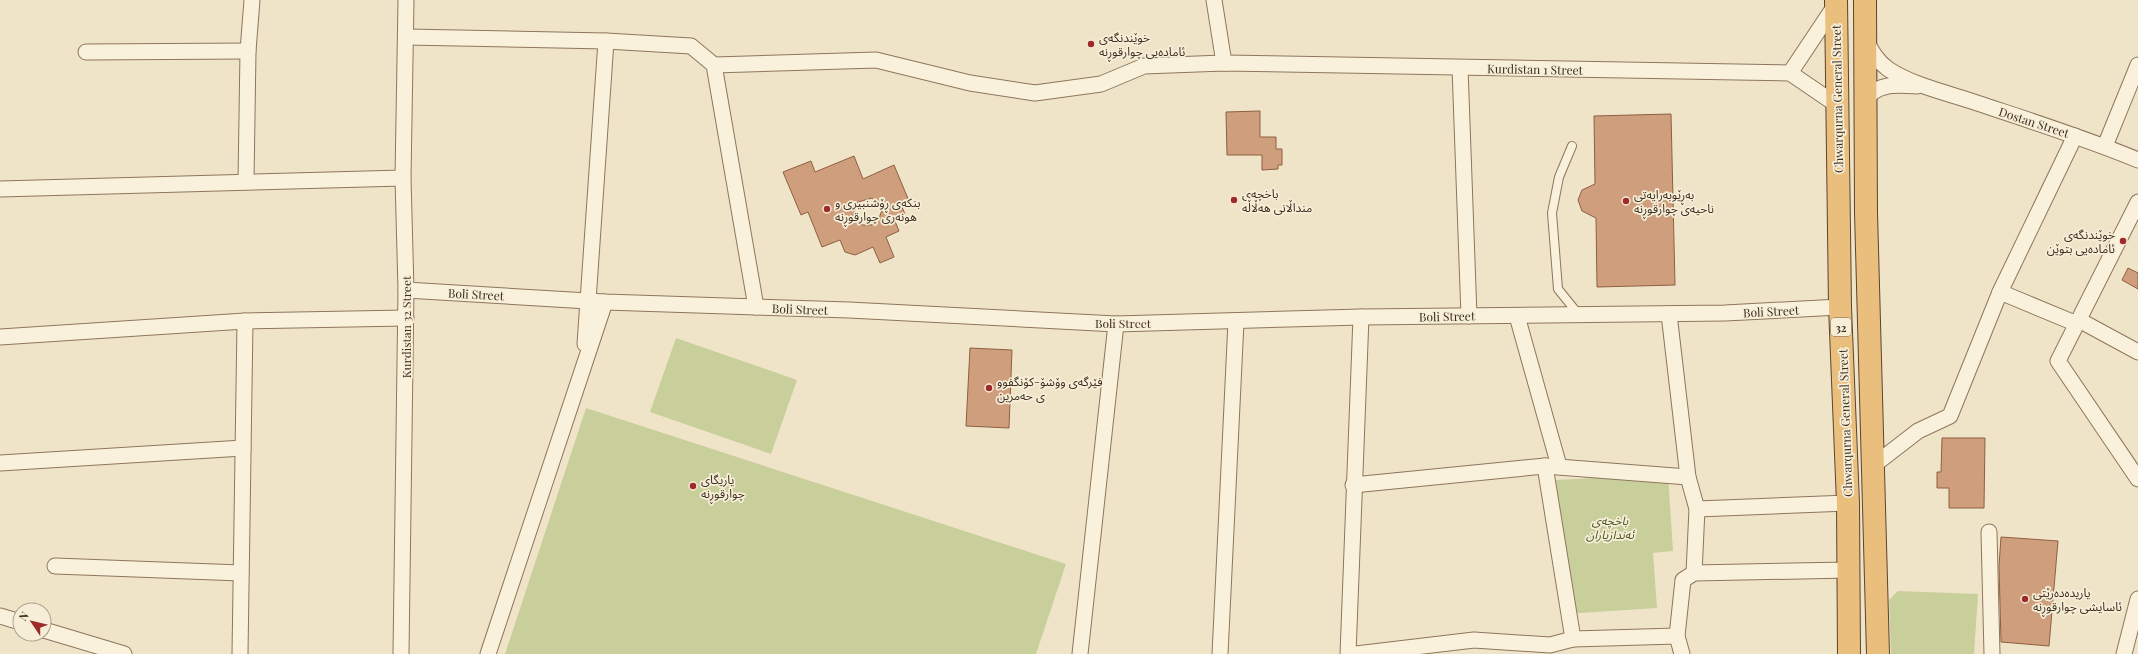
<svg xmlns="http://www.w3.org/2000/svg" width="2138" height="654" font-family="'Playfair Display','Noto Sans Arabic',serif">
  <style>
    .green { fill: #c9cf9b }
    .building { fill: #cf9f7d; stroke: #8d5f41; fill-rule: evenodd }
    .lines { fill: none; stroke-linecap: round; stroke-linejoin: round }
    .service-casing { stroke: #8d765c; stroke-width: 10 }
    .minor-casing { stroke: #8d765c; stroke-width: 17 }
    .trunk-casing { stroke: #5b4430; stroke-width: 24 }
    .service { stroke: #faf1dc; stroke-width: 8 }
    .minor { stroke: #faf1dc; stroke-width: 15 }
    .trunk { stroke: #eabe7c; stroke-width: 22 }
    .poi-dot { fill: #9e2a2b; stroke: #f7eed8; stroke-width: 1.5 }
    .labels { text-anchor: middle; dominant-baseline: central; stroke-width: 3.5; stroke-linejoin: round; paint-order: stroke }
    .shield { fill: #f7eed8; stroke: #756857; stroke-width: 1 }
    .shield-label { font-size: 11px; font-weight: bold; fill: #3d2e20 }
    .poi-label { font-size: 12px; fill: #3d2e20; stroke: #f7eed8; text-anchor: start }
    .street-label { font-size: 12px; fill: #3d2e20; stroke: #f7eed8 }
    .park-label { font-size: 12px; font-style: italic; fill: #4d5a26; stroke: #f7eed8 }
  </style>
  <rect width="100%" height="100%" fill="#f0e4c8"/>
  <g class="green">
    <path d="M676,338L797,380L771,454L650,412Z"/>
    <path d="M586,408L1066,564L1036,654H505Z"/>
    <path d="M1668,474L1673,551L1653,553L1657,608L1565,614L1556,480Z"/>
    <path d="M1898,591L1978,594L1974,654H1891L1889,600Z"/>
  </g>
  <g class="building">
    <path d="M1260,111V137H1276V149H1282V165H1278V169L1262,170V155H1227L1226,112Z"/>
    <path d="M1671,114L1675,285L1597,287L1596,218L1582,211L1578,200L1582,190L1595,184L1594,116Z"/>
    <path d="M854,156L863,179L894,165L909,201L901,205L905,214L894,219L899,231L886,237L894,257L880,263L873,247L855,255L845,252L840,240L822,247L808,212L801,215L783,172L811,161L815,172ZM872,198L882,210L878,221L871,225H862L853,215L858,202Z"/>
    <path d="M2128,268L2138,273V289L2122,280Z"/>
    <path d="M970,348L1012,350L1009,428L966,426Z"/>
    <path d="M1942,438H1985L1984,508H1949V488H1937V472H1941Z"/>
    <path d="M2001,537L2058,541L2049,646L2001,642L1999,566Z"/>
  </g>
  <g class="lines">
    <g class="service-casing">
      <path id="service" d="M1572,146L1559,177L1552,213L1558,289L1579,315"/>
    </g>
    <g class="minor-casing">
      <g id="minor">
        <path d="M1214,0L1224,63"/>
        <path d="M406,37L606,41L691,46L714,65L756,307"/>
        <path d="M1866,40C1872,52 1877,61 1888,69C1914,86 1948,93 1977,103C2031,121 2085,138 2138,160"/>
        <path d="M86,52L248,51"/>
        <path d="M714,65L876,60L970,83L1035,93L1101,84L1144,66L1224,63L1790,73L1837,105"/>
        <path d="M1460,68L1469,316"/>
        <path d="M1790,73L1836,4"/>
        <path d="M1865,103C1873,82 1899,85 1917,86"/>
        <path d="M2105,146L2138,65"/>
        <path d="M246,181L248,51L252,0"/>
        <path d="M0,189L403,178"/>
        <path d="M2138,202L2058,361L2138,479"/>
        <path d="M406,290L605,302L849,310L1116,324L1361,317L1725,313L1840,307"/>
        <path d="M2000,292L2077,324"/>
        <path d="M1669,314L1688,477L1697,509L1694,573"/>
        <path d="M1517,316L1559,466"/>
        <path d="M2079,320L2138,352"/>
        <path d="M0,337L245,321L406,318"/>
        <path d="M585,344L606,41"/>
        <path d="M0,463L243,448"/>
        <path d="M1874,465L1918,431L1950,416L2000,292L2075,136"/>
        <path d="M1353,485L1545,466L1688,477"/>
        <path d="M1697,509L1848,503"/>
        <path d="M1989,532L1992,654"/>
        <path d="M55,566L241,573"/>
        <path d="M0,616L20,622"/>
        <path d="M44,630L124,654"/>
        <path d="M1573,639L1677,636"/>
        <path d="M240,654L245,321"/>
        <path d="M401,654L406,290L403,178L406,0"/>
        <path d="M488,654L605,302"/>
        <path d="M1080,654L1116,324"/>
        <path d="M1220,654L1236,322"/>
        <path d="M1348,654L1361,317"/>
        <path d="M1356,654L1474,640L1550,645L1573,639L1545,466"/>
        <path d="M1682,654L1677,636L1683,580L1694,573L1849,570"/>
        <path d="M2124,654L2138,599"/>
      </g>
    </g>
    <g class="trunk-casing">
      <g id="trunk">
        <path d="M1836,0L1840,307L1848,503L1849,654"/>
        <path d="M1865,0L1866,212L1878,654"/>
      </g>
    </g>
    <use href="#service" class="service"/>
    <use href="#minor" class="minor"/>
    <use href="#trunk" class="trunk"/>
  </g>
  <g class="poi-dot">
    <circle cx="1091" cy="44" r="4"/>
    <circle cx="1234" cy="200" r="4"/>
    <circle cx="1626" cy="201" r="4"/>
    <circle cx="827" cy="209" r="4"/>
    <circle cx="2123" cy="241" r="4"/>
    <circle cx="989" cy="388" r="4"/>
    <circle cx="693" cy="486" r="4"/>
    <circle cx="2025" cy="599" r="4"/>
  </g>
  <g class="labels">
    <rect class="shield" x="1831" y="318" width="20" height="18" rx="3"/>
    <g class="shield-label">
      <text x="1841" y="327">32</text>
    </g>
    <g class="poi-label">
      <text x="1099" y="37">خوێندنگەی<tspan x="1099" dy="14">ئامادەیی چوارقوڕنە</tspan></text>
      <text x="1242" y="193">باخچەی<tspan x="1242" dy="14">منداڵانی هەڵاڵە</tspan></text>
      <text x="1634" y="194">بەڕێوبەرایەتی<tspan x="1634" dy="14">ناحیەی چوارقوڕنە</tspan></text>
      <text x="835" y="202">بنکەی ڕۆشنبیری و<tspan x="835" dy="14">هونەری چوارقوڕنە</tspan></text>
      <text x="2115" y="234" text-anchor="end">خوێندنگەی<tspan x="2115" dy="14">ئامادەیی بتوێن</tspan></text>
      <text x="997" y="381">فێرگەی وۆشۆ-کۆنگفوو<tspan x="997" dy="14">ی حەمرین</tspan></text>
      <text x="701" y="479">یاریگای<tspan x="701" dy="14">چوارقوڕنە</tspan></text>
      <text x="2033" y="592">یاریدەدەرێتی<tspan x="2033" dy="14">ئاسایشی چوارقوڕنە</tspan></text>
    </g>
    <g class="street-label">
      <text transform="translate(1535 69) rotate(1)">Kurdistan 1 Street</text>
      <text transform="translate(1837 99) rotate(-91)">Chwarqurna General Street</text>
      <text transform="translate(2034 122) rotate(18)">Dostan Street</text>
      <text transform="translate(476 294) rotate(3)">Boli Street</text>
      <text transform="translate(800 309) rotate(2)">Boli Street</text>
      <text transform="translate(1771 311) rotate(-3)">Boli Street</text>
      <text transform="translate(1447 316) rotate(-1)">Boli Street</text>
      <text x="1123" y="323">Boli Street</text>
      <text transform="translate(406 327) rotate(-90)">Kurdistan 32 Street</text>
      <text transform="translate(1845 423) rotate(-92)">Chwarqurna General Street</text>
    </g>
    <g class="park-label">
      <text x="1610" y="520">باخچەی<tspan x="1610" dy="14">ئەندازیاران</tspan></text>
    </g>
  </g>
  <g transform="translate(32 622) rotate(305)"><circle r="19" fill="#f7eed8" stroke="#ada18e"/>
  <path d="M0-3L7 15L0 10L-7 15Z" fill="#9e2a2b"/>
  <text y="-6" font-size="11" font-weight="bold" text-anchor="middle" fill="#3d2e20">N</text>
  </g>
</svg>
